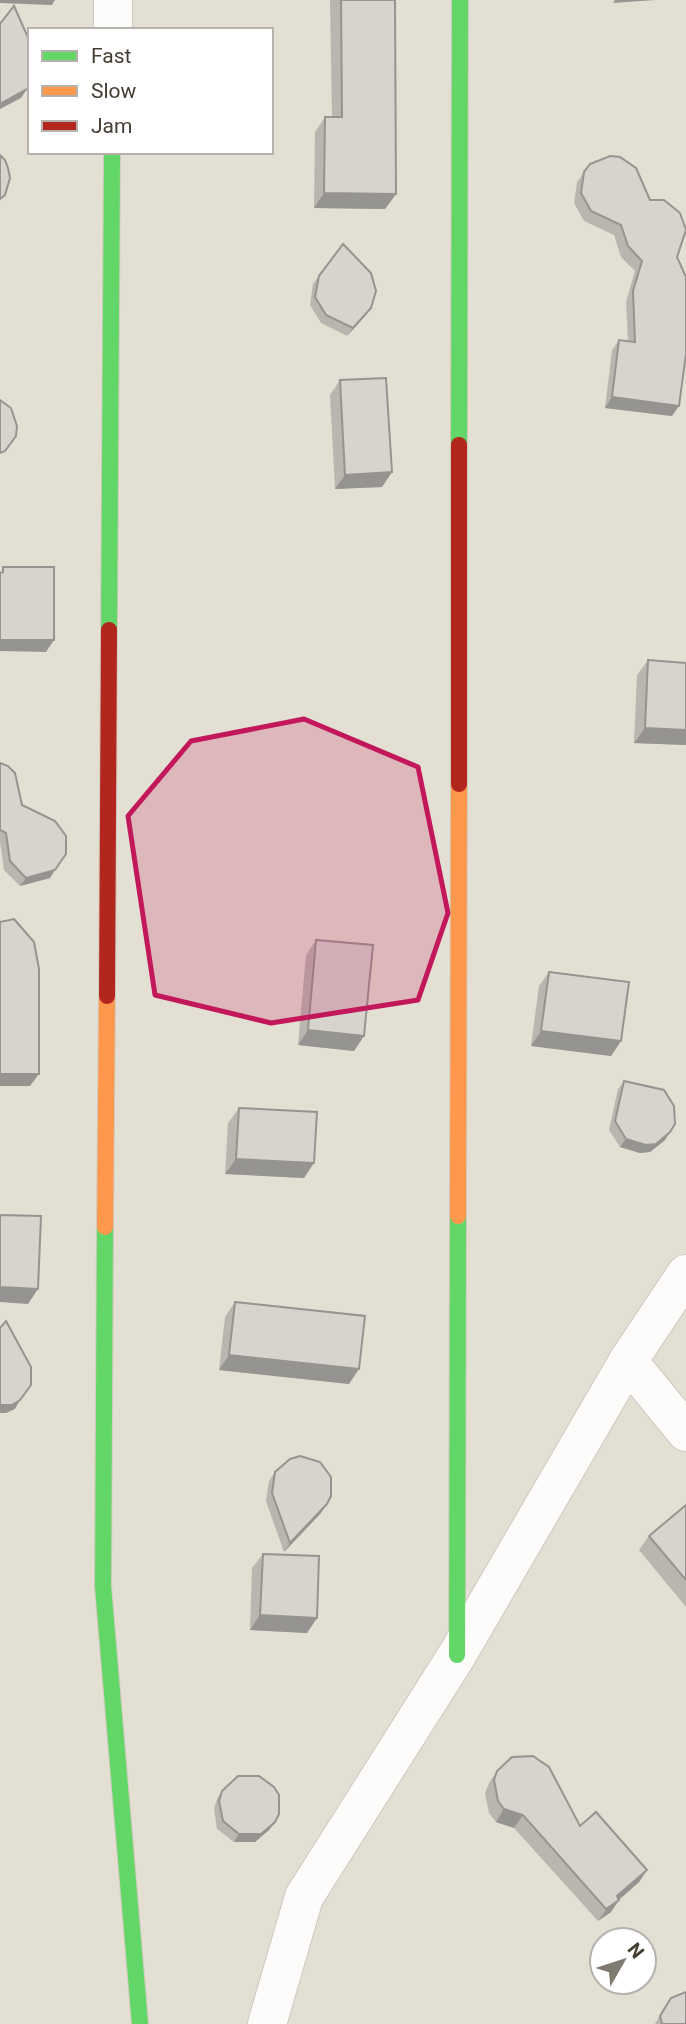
<svg xmlns="http://www.w3.org/2000/svg" width="686" height="2024" font-family="Roboto,sans-serif">
  <style>
    .residential { fill: #e4dfd3; fill-rule: evenodd }
    .lines { fill: none; stroke-linecap: round; stroke-linejoin: round }
    .street-casing { stroke: #cbc9c2; stroke-width: 40 }
    .fast-casing { stroke: #d0cbbd; stroke-width: 18 }
    .slow-casing { stroke: #d0cbbd; stroke-width: 18 }
    .jam-casing { stroke: #d0cbbd; stroke-width: 18 }
    .street { stroke: #fdfcfb; stroke-width: 38 }
    .fast { stroke: #63d668; stroke-width: 16 }
    .slow { stroke: #ff974d; stroke-width: 16 }
    .jam { stroke: #b3261e; stroke-width: 16 }
    .wall { fill: #b9b6b0 }
    .shaded-wall { fill: #969490 }
    .building { fill: #d7d4cd; stroke: #969490; stroke-width: 2 }
    .marked { fill: #c2185b; fill-opacity: 0.2; stroke: #c2185b; stroke-width: 5; stroke-linejoin: round }
  </style>
  <rect width="100%" height="100%" fill="#efede6"/>
  <path class="residential" d="M0,0H686V2024H0ZM30,30H271V152H30ZM602,1940H644V1982H602Z"/>
  <g class="lines">
    <g class="street-casing">
      <g id="street">
        <path d="M113,30V0"/>
        <path d="M628,1361L686,1432"/>
        <path d="M267,2024L304,1897L457,1655L628,1361L686,1274"/>
      </g>
    </g>
    <g class="fast-casing">
      <g id="fast">
        <path d="M459,445L460,0"/>
        <path d="M109,630L112,152"/>
        <path d="M105,1227L103,1586L140,2024"/>
        <path d="M457,1655L458,1216"/>
      </g>
    </g>
    <g class="slow-casing">
      <g id="slow">
        <path d="M458,1216L459,784"/>
        <path d="M105,1227L107,996"/>
      </g>
    </g>
    <g class="jam-casing">
      <g id="jam">
        <path d="M459,784V445"/>
        <path d="M107,996L109,630"/>
      </g>
    </g>
    <use href="#street" class="street"/>
    <use href="#fast" class="fast"/>
    <use href="#slow" class="slow"/>
    <use href="#jam" class="jam"/>
  </g>
  <g class="wall">
    <path d="M330,0H395L396,194L385,209L314,208L315,132L325,117H332Z"/>
    <path d="M590,164L650,200L677,257L672,416L605,408L612,350L619,340L628,341L626,302L635,271L621,257L614,235L584,221L574,203L577,182Z"/>
    <path d="M319,276L365,316L347,336L321,323L310,305L313,284Z"/>
    <path d="M340,380L392,472L382,487L335,489L330,395Z"/>
    <path d="M648,660L686,663V745L634,743L637,675Z"/>
    <path d="M0,763L22,805L50,878L20,886L4,870L0,842Z"/>
    <path d="M316,940L364,1036L354,1051L298,1045L306,955Z"/>
    <path d="M549,972L621,1041L611,1056L531,1046L539,986Z"/>
    <path d="M624,1081L670,1132L665,1140L650,1152L640,1153L620,1147L609,1130L618,1089Z"/>
    <path d="M239,1108L304,1178L225,1174L228,1123Z"/>
    <path d="M235,1302L349,1384L219,1370L225,1317Z"/>
    <path d="M275,1472L321,1513L284,1552L266,1501L269,1481Z"/>
    <path d="M686,1505V1607L639,1550L649,1536Z"/>
    <path d="M263,1554L317,1618L307,1633L250,1630L252,1568Z"/>
    <path d="M497,1771L647,1870L639,1882L619,1900L611,1912L598,1921L514,1828L496,1822L489,1813L485,1793L489,1783Z"/>
    <path d="M222,1791L275,1822L269,1830L255,1842H234L217,1829L214,1809L217,1799Z"/>
    <path d="M671,1998L686,2024H655L665,2006Z"/>
  </g>
  <g class="shaded-wall">
    <path d="M0,0H55L52,5L0,3Z"/>
    <path d="M615,0H655L613,3Z"/>
    <path d="M27,89L21,98L0,109V104Z"/>
    <path d="M324,193L396,194L385,209L314,208Z"/>
    <path d="M371,308L365,316L347,336L353,328Z"/>
    <path d="M612,397L679,406L672,416L605,408Z"/>
    <path d="M392,472L382,487L335,489L345,475Z"/>
    <path d="M0,640H54L46,652L0,651Z"/>
    <path d="M645,728L686,730V745L634,743Z"/>
    <path d="M55,870L50,878L20,886L26,878Z"/>
    <path d="M308,1030L364,1036L354,1051L298,1045Z"/>
    <path d="M541,1031L621,1041L611,1056L531,1046Z"/>
    <path d="M0,1074H39L30,1086H0Z"/>
    <path d="M670,1132L665,1140L650,1152L640,1153L620,1147L626,1139Z"/>
    <path d="M236,1159L314,1163L304,1178L225,1174Z"/>
    <path d="M0,1287L38,1289L28,1304L0,1302Z"/>
    <path d="M229,1355L359,1369L349,1384L219,1370Z"/>
    <path d="M20,1400L15,1409L6,1413H0V1405Z"/>
    <path d="M327,1504L321,1513L284,1552L290,1543Z"/>
    <path d="M260,1615L317,1618L307,1633L250,1630Z"/>
    <path d="M504,1809L523,1815L514,1828L496,1822Z"/>
    <path d="M275,1822L269,1830L255,1842H234L239,1834Z"/>
    <path d="M647,1870L639,1882L614,1904L619,1900L611,1912L598,1921L617,1896Z"/>
  </g>
  <g class="building">
    <path d="M341,0H395L396,194L324,193L325,117H342Z"/>
    <path d="M14,6L30,42V85L27,89L0,104V24Z"/>
    <path d="M0,155L5,160L8,168L10,178L5,195L0,199Z"/>
    <path d="M610,156L620,157L636,168L650,200H664L680,213L686,230L677,257L686,277V354L679,406L612,397L619,340L635,342L633,291L642,261L628,246L621,225L591,211L581,193L584,172L590,164Z"/>
    <path d="M343,244L371,273L376,291L371,308L353,328L326,315L315,297L319,276Z"/>
    <path d="M386,378L392,472L345,475L340,380Z"/>
    <path d="M0,400L11,408L17,426L16,436L5,451L0,453Z"/>
    <path d="M3,567H54V640H0V573L3,572Z"/>
    <path d="M648,660L686,663V730L645,728Z"/>
    <path d="M0,763L8,766L15,773L22,805L55,821L66,836V854L55,870L26,878L10,861L6,833L0,830Z"/>
    <path d="M14,919L34,942L39,969V1074H0V922Z"/>
    <path d="M316,940L373,945L364,1036L308,1030Z"/>
    <path d="M549,972L629,982L621,1041L541,1031Z"/>
    <path d="M624,1081L664,1090L674,1106L675,1124L670,1132L656,1144L646,1145L626,1139L615,1121Z"/>
    <path d="M239,1108L317,1112L314,1163L236,1159Z"/>
    <path d="M0,1215L41,1216L38,1289L0,1287Z"/>
    <path d="M235,1302L365,1316L359,1369L229,1355Z"/>
    <path d="M6,1321L31,1367V1385L20,1400L12,1405H0V1328Z"/>
    <path d="M300,1456L320,1462L331,1477V1496L327,1504L290,1543L272,1493L275,1472L290,1459Z"/>
    <path d="M686,1505V1580L649,1536Z"/>
    <path d="M263,1554L319,1556L317,1618L260,1615Z"/>
    <path d="M533,1756L549,1767L580,1826L596,1812L647,1870L617,1896L619,1900L606,1909L523,1815L504,1809L498,1801L494,1780L497,1771L512,1757Z"/>
    <path d="M238,1776H259L274,1787L279,1795V1814L275,1822L261,1834H239L223,1821L219,1801L222,1791Z"/>
    <path d="M686,1992V2024H662L660,2016L671,1998Z"/>
  </g>
  <path class="marked" d="M304,719L418,767L448,913L418,1000L271,1023L155,995L128,816L191,741Z"/>
  <rect x="28" y="28" width="245" height="126" fill="#ffffff" stroke="#b5b1ad" stroke-width="2"/>
  <rect x="42" y="51" width="35" height="10" fill="#63d668" stroke="#b5b1ad" stroke-width="2"/>
  <text x="91" y="63" font-size="21" fill="#453d32">Fast</text>
  <rect x="42" y="86" width="35" height="10" fill="#ff974d" stroke="#b5b1ad" stroke-width="2"/>
  <text x="91" y="98" font-size="21" fill="#453d32">Slow</text>
  <rect x="42" y="121" width="35" height="10" fill="#b3261e" stroke="#b5b1ad" stroke-width="2"/>
  <text x="91" y="133" font-size="21" fill="#453d32">Jam</text>
  <g transform="translate(623 1961) rotate(51)"><circle r="33" fill="#ffffff" stroke="#b5b1ad" stroke-width="2"/>
  <path d="M0-5L12 26L0 18L-12 26Z" fill="#807b71"/>
  <text y="-10" font-size="19" font-weight="bold" text-anchor="middle" fill="#453d32">N</text>
  </g>
</svg>
